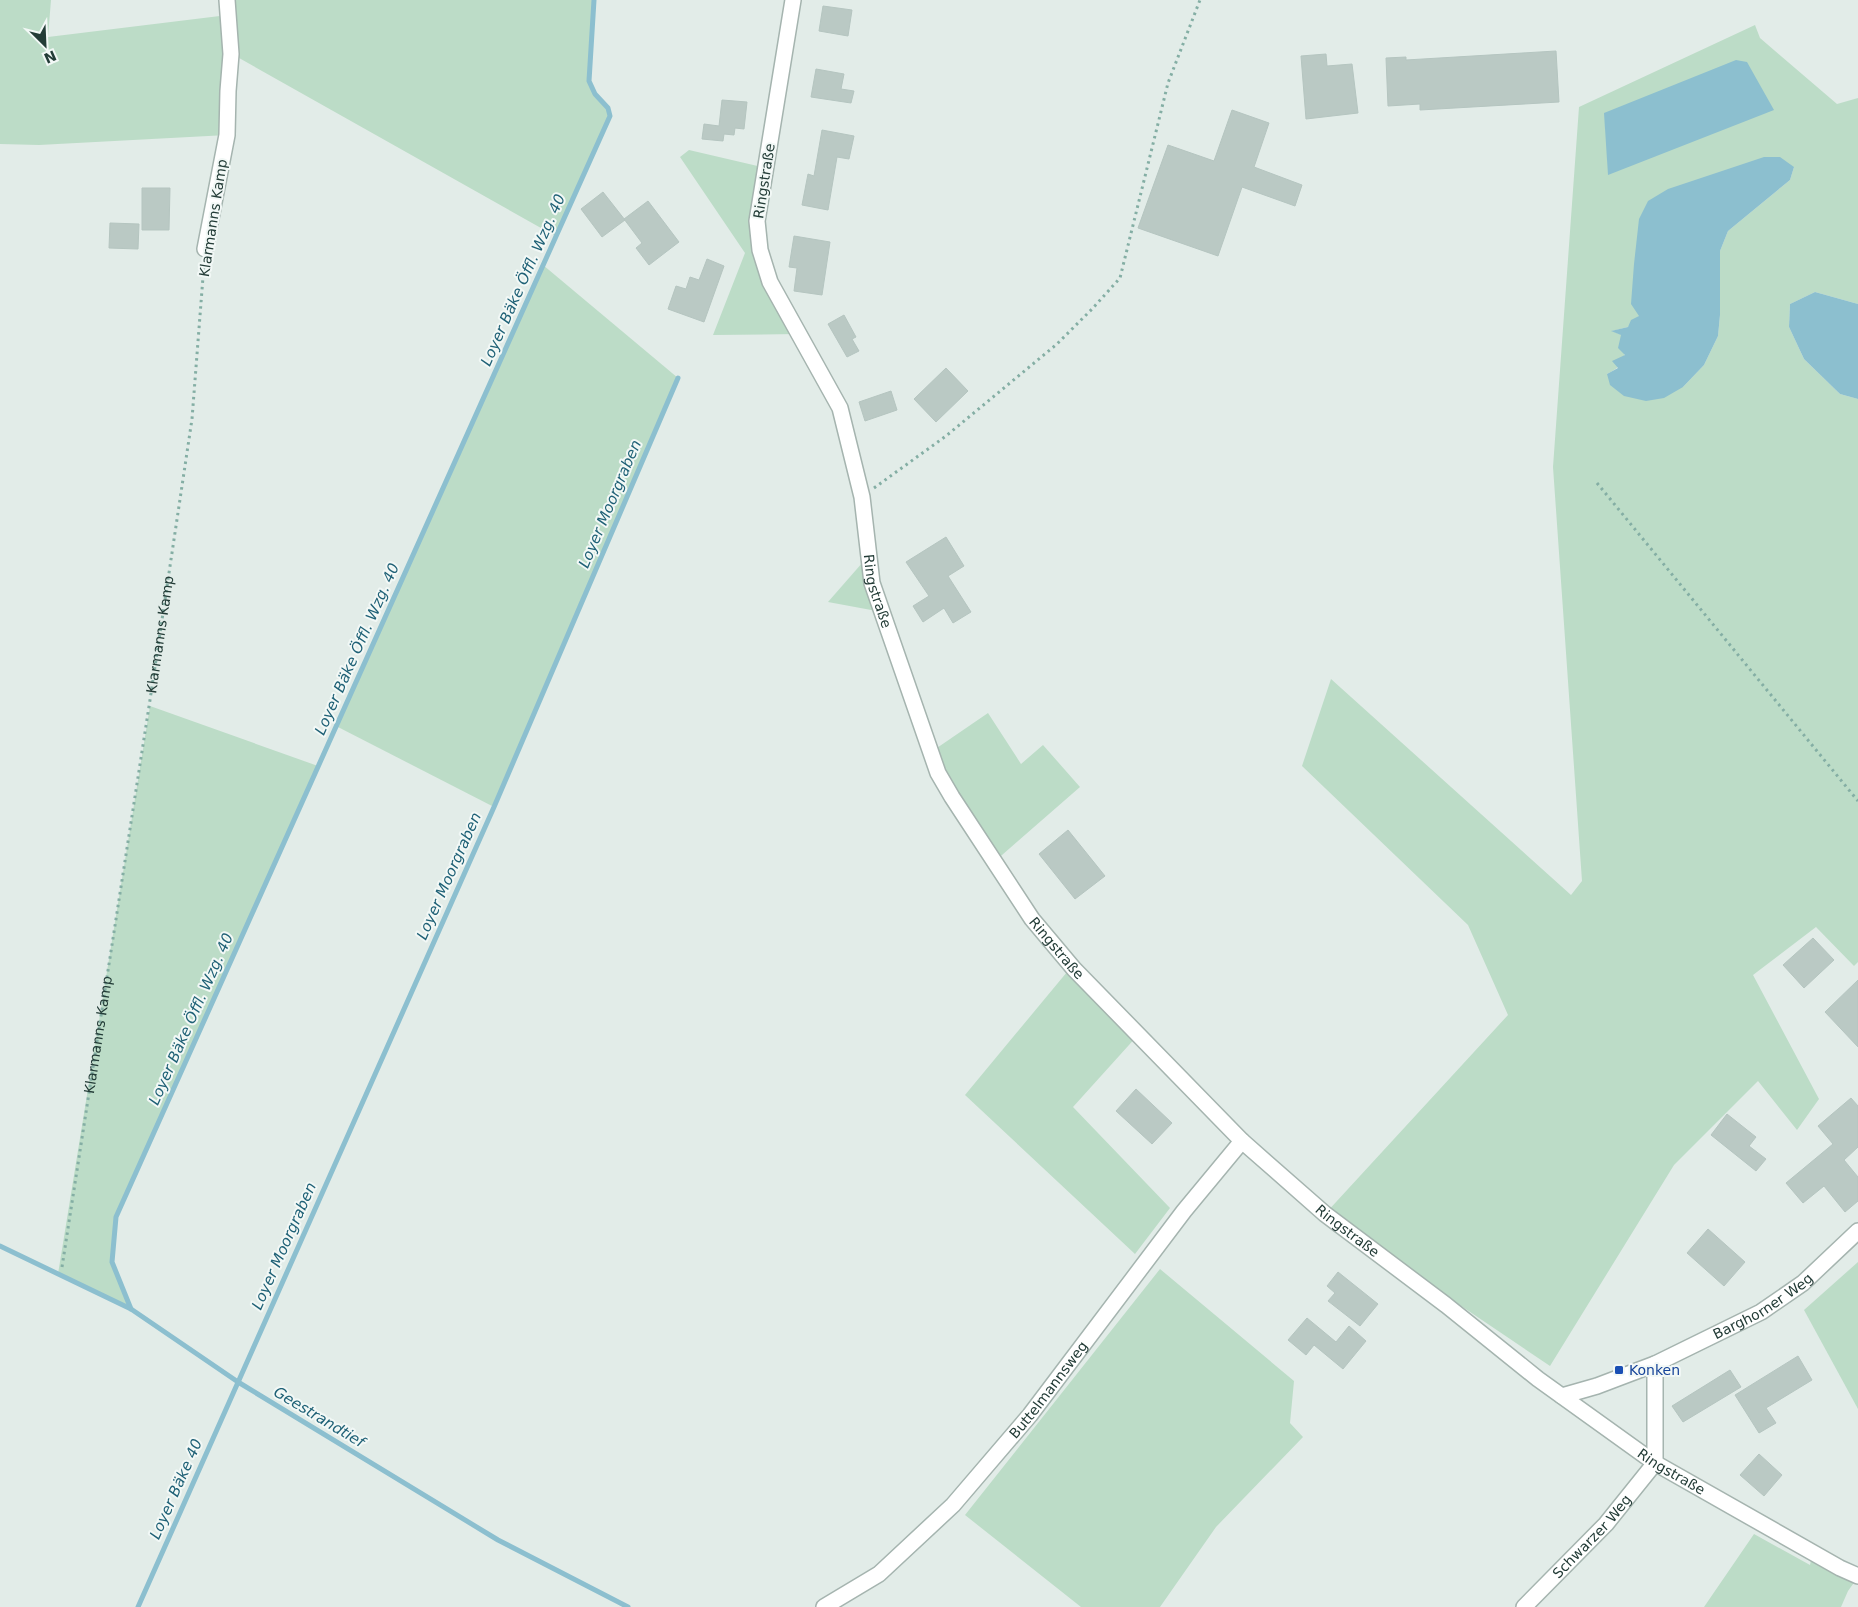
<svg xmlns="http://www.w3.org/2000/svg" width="1858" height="1607" font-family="'DejaVu Sans',sans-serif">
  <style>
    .green { fill: #bcdcc7; fill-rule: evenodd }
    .water { fill: #8cbfcf }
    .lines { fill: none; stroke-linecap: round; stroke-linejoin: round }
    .stream { stroke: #8cbfcf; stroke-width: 5 }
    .building { fill: #bac9c4; stroke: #b5c5c0 }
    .minor-casing { stroke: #a5b4af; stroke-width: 18 }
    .path { stroke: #84aea4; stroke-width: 3; stroke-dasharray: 2.5 4; stroke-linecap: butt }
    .minor { stroke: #fff; stroke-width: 15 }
    .transit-dot { fill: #1a4fb4; stroke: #f2f8f6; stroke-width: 2 }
    .labels { text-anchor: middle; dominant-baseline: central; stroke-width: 4; stroke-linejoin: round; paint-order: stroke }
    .street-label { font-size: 14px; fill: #233c37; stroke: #f2f8f6 }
    .transit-label { font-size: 14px; fill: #164399; stroke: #f2f8f6; text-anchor: start }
    .water-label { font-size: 15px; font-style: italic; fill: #1f6176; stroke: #f2f8f6 }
  </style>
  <rect width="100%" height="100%" fill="#e2ece8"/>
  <g class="green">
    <path d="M0,0H51L48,37L228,15L227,0H595L589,81L595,94L608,108L610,116L557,237L232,54L227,135L39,145L0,144Z"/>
    <path d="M1755,25L1760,38L1837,104L1858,98V304L1815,292L1790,304L1789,327L1804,359L1840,394L1858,399V962L1854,966L1816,927L1753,975L1819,1099L1797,1130L1758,1081L1674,1165L1550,1366L1325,1214L1508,1015L1468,925L1302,766L1331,679L1571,895L1582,881L1553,467L1579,107ZM1794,167L1790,180L1728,231L1720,251V315L1718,336L1704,365L1683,387L1607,374C1628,363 1626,356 1622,335L1612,331L1628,327Z"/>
    <path d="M689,150L766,168L760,250L798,334L713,335L745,253L680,157Z"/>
    <path d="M543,265L678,378L494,807L336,726Z"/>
    <path d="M870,554L882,612L828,602Z"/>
    <path d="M150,706L318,766L116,1217L112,1262L131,1309L58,1274Z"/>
    <path d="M988,713L1021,764L1043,745L1080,787L994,862L931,752Z"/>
    <path d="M1072,966L1138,1035L1073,1107L1170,1208L1135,1254L965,1095Z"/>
    <path d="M1858,1262V1409L1804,1310Z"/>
    <path d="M1160,1269L1294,1381L1290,1423L1303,1437L1216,1527L1160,1607H1081L965,1515Z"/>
    <path d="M1754,1534L1810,1565L1813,1551L1858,1577L1848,1591L1841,1607H1704Z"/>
  </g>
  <g class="water">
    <path d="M1736,60L1747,62L1774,110L1608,175L1604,113Z"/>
    <path d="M1764,157H1780L1794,167L1790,180L1728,231L1720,251V315L1718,336L1704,365L1683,387L1664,398L1646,401L1624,396L1610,385L1607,374L1618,368L1612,361L1625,355L1618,348L1621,335L1611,331L1628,327L1631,320L1639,316L1631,304L1634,264L1639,219L1648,201L1668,189Z"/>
    <path d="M1815,292L1858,304V399L1840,394L1804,359L1789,327L1790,304Z"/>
  </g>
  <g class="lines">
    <g class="stream">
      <path d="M0,1246L131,1309L238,1382L498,1540L628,1607"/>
      <path d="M131,1309L112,1262L116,1217L610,116L608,108L595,94L589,81L594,0"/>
      <path d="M138,1607L494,807L678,378"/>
    </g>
  </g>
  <g class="building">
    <path d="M823,6L852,10L848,36L819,31Z"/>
    <path d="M1556,51L1559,102L1420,110V104L1388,106L1386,58L1406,57V60Z"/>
    <path d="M1326,54L1327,66L1352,64L1358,113L1306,119L1301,56Z"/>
    <path d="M816,69L844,74L841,89L854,91L851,103L811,97Z"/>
    <path d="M722,100L747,102L744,129L735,128L734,135L724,134L723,141L702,139L704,124L719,126Z"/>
    <path d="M1232,110L1269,123L1254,167L1302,185L1295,206L1242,187L1218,256L1138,228L1168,145L1214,161Z"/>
    <path d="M822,130L854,136L849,159L837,157L828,210L802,205L808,174L814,176Z"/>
    <path d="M142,188H170L169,230H142Z"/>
    <path d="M603,192L625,220L602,237L581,209Z"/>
    <path d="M648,201L679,242L649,265L636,248L642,243L624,219Z"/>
    <path d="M110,223L139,224L138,249L109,248Z"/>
    <path d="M794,236L830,242L822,295L794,291L797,268L789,267Z"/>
    <path d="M707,259L724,266L704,322L668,309L676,286L686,289L690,277L699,280Z"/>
    <path d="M844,315L856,337L852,339L859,351L847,357L828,324Z"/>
    <path d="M946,368L968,391L936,422L914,399Z"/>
    <path d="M891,391L897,410L865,421L859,402Z"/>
    <path d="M946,537L964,566L948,576L971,612L953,623L944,608L923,622L913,606L929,596L906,562Z"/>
    <path d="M1068,830L1105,876L1075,899L1039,854Z"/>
    <path d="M1813,938L1834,960L1804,988L1783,965Z"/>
    <path d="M1858,980V1047L1825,1012Z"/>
    <path d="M1136,1089L1172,1123L1152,1144L1116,1111Z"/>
    <path d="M1851,1098L1858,1106V1147L1844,1160L1858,1177V1201L1845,1212L1824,1186L1803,1203L1786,1183L1833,1144L1818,1126Z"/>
    <path d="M1727,1114L1756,1137L1749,1146L1766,1159L1756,1171L1711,1135Z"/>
    <path d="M1708,1229L1745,1262L1724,1286L1687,1253Z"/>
    <path d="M1338,1272L1378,1304L1360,1326L1328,1301L1335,1293L1327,1286Z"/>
    <path d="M1307,1318L1336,1342L1349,1326L1366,1341L1343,1369L1314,1345L1306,1355L1288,1340Z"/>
    <path d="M1798,1356L1812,1380L1766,1408L1776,1423L1759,1433L1735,1395Z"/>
    <path d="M1730,1370L1741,1387L1683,1422L1672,1406Z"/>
    <path d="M1759,1454L1782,1475L1764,1496L1740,1475Z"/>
  </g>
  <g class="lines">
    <g class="minor-casing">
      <g id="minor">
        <path id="s2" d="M793,0L757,221L760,250L770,282L840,408L862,497L872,583L938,773L952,797L1032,919L1074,969L1242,1141L1325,1214L1446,1305L1538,1379L1655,1463L1840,1568L1858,1576"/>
        <path d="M205,249L227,135L228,91L231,54L227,0"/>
        <path id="s3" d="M1562,1396L1597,1386L1655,1364L1761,1312L1803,1283L1858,1231"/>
        <path d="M1655,1463V1364"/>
        <path id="s4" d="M824,1607L879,1574L953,1505L1030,1415L1184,1211L1242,1141"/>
        <path id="s5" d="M1524,1607L1606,1524L1655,1463"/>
      </g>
    </g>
    <g class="path">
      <path d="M1597,483L1858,801"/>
      <path d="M874,488L946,436L1057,344L1093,308L1120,278L1168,83L1200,0"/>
      <path id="s1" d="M62,1267L150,700L192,419L204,264"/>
    </g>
    <use href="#minor" class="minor"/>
  </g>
  <rect class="transit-dot" x="1614" y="1365" width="10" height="10" rx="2.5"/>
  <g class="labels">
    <g class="street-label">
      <text transform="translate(764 181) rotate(-81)">Ringstraße</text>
      <text transform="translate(213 218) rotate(-81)">Klarmanns Kamp</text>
      <text stroke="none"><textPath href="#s2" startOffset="618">Ringstraße</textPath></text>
      <text stroke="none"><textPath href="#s1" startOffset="640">Klarmanns Kamp</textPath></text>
      <text stroke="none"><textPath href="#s2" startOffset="1022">Ringstraße</textPath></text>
      <text stroke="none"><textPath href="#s1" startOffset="235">Klarmanns Kamp</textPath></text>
      <text stroke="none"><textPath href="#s2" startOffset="1428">Ringstraße</textPath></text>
      <text stroke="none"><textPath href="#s3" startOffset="221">Barghorner Weg</textPath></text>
      <text stroke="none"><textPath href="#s4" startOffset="315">Buttelmannsweg</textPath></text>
      <text stroke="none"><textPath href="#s2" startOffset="1832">Ringstraße</textPath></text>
      <text stroke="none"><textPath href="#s5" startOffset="98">Schwarzer Weg</textPath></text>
    </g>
    <g class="transit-label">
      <text x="1629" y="1370">Konken</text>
    </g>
    <g class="water-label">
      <text transform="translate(523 280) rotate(-66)">Loyer Bäke Öffl. Wzg. 40</text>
      <text transform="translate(610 504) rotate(-67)">Loyer Moorgraben</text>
      <text transform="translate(357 649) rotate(-66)">Loyer Bäke Öffl. Wzg. 40</text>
      <text transform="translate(449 876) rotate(-66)">Loyer Moorgraben</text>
      <text transform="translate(191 1019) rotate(-66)">Loyer Bäke Öffl. Wzg. 40</text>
      <text transform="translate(284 1246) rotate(-66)">Loyer Moorgraben</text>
      <text transform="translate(319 1417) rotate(31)">Geestrandtief</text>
      <text transform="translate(176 1489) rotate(-66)">Loyer Bäke 40</text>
    </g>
  </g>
  <g transform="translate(45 45) rotate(156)" stroke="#f2f8f6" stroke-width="4" paint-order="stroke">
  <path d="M0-4L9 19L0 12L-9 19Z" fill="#233c37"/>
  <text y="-8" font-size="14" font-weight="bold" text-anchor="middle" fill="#233c37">N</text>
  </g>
</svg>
